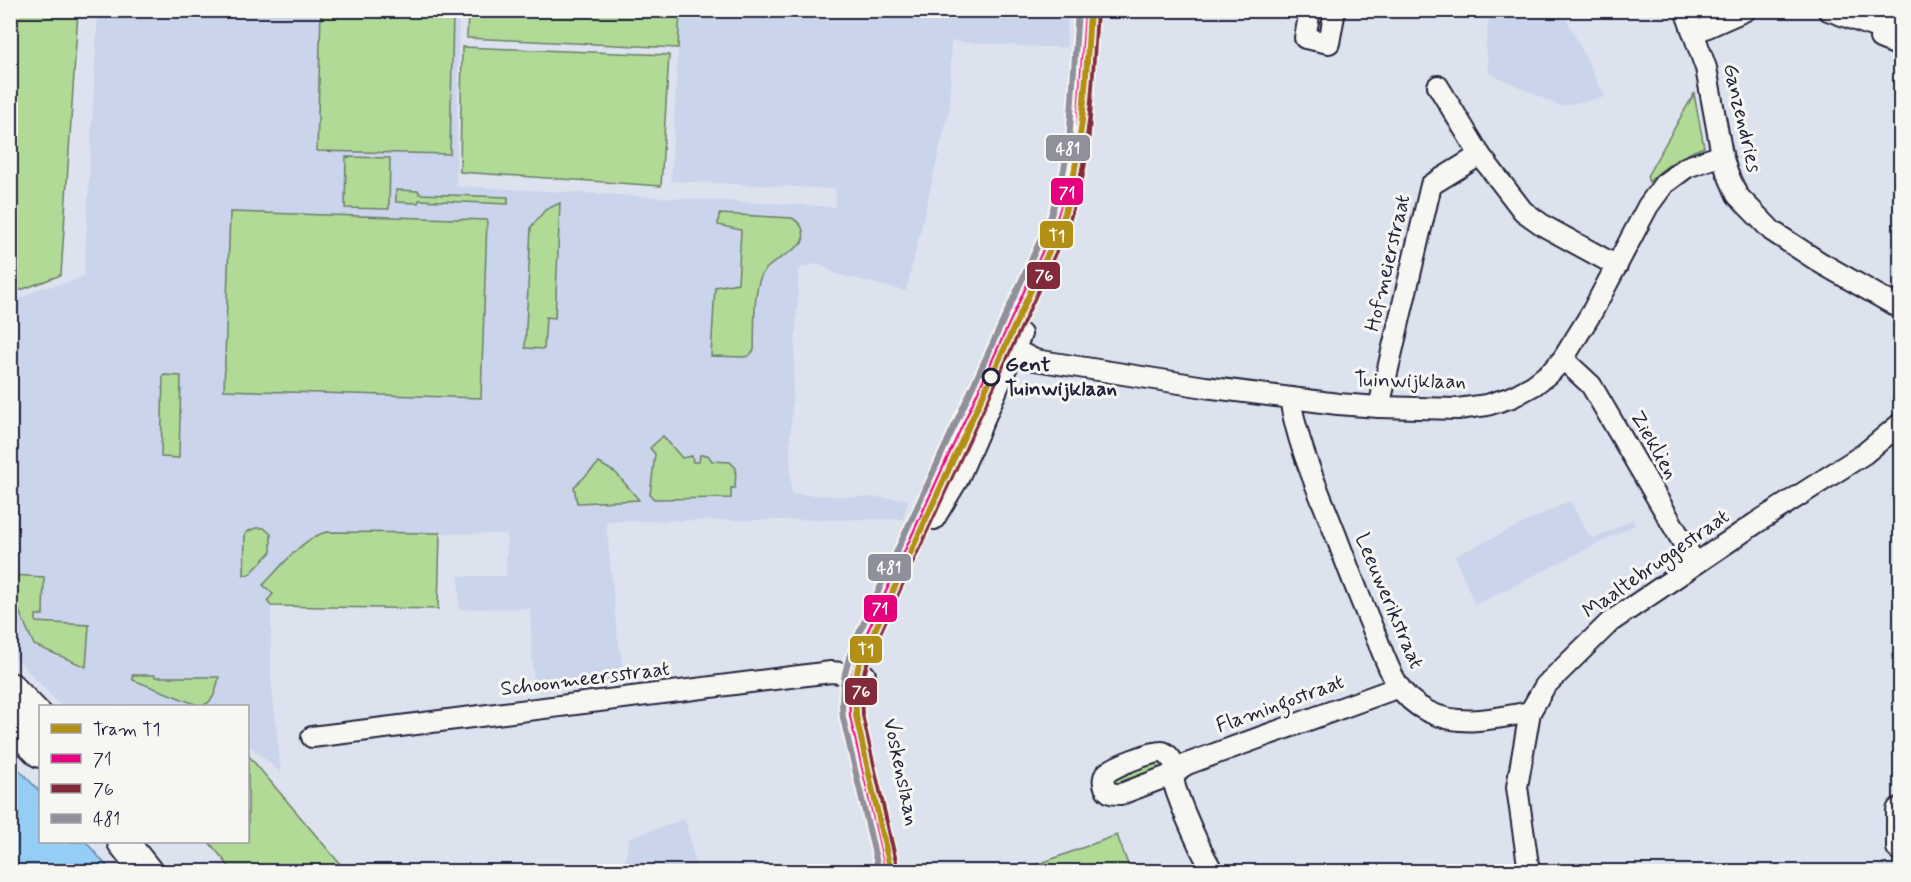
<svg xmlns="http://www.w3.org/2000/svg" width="1911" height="882" font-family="Mynerve,sans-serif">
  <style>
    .built { fill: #cad4eb }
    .green { fill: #b1da96; stroke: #6a7e68; stroke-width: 1.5 }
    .water { fill: #96cdf4; stroke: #6889aa; stroke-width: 1.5 }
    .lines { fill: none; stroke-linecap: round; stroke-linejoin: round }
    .minor-casing { stroke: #22223b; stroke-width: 24 }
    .major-casing { stroke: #22223b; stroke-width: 30 }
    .highway-casing { stroke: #22223b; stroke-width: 34 }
    .minor { stroke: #f6f6f2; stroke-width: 20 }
    .major { stroke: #f6f6f2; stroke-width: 26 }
    .highway { stroke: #f6f6f2; stroke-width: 30 }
    .bus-1-casing { stroke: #f6f6f2; stroke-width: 10 }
    .bus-2-casing { stroke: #f6f6f2; stroke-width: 10 }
    .bus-3-casing { stroke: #f6f6f2; stroke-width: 10 }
    .bus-1 { stroke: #e6007e; stroke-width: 6 }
    .bus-2 { stroke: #822a3a; stroke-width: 6 }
    .bus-3 { stroke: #90909d; stroke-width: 6 }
    .tram-1-casing { stroke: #f6f6f2; stroke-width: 10 }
    .tram-1 { stroke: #b29015; stroke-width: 6 }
    .stop-dot { fill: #f6f6f2; stroke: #22223b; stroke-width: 3 }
    .labels { text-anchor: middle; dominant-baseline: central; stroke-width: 6; stroke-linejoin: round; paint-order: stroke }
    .street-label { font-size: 21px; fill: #22223b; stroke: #f6f6f2 }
    .stop-label { font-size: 21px; font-weight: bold; fill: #22223b; stroke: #f6f6f2; text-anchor: start }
    .line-badge { stroke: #f6f6f2; stroke-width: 2 }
    .badge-label { font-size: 16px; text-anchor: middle; font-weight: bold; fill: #fff }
  </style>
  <rect width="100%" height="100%" fill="#dce2ee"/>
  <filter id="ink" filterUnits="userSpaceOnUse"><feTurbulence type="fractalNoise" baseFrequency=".0167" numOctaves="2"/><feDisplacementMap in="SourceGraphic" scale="12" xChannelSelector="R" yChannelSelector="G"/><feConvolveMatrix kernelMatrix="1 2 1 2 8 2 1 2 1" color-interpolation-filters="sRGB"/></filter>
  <g filter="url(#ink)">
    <g class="built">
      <path d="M98,11H459L456,186L835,207L836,189L671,181L680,11H1068L1066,47H1038L951,41L950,105L906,291L836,274L819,263L799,269L790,447L791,494L908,499L903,519L606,521L617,633L625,681L534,692L530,608L459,609V576H506L507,534L440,533L438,609L271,606V678L281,773L248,744V706H61L11,653V308L16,301L38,289L67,283L84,276Z"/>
      <path d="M1489,11H1581L1566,18L1605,97L1560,106L1489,73L1486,47Z"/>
      <path d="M1570,501L1589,536L1595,538L1632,520L1635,525L1475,605L1455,556Z"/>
      <path d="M685,819L697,871H624L629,838Z"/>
    </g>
    <g class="green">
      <path d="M11,10L78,11L61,275L18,291L11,299Z"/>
      <path d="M321,11H453L450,154L317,151Z"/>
      <path d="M468,11H680L678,48L467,38Z"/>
      <path d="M462,47L669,55L661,186L460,172Z"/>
      <path d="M1694,94L1704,147C1683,155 1665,165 1649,182L1647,176Z"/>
      <path d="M346,157L390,158L389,209L345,208Z"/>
      <path d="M396,190L419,191V194L508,197V204L419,200L418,203L396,202Z"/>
      <path d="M560,203L555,318L546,317L544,349L525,348L531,227L545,210Z"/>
      <path d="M230,212L487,220L481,398L224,390Z"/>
      <path d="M719,214L792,218C802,224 805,230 803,242C792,253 775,259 765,270C752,284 755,330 754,350L750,355L745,357L711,356L715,287L738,283L741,230L718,225Z"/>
      <path d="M163,375L181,376L179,458L161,457Z"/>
      <path d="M663,436L682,458L692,456L693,462H699L700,455H708L712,461L730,462L736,468L735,488H731V498L654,499L650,495L655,454L650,448Z"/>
      <path d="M599,463L616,473L639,500L577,503L574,487Z"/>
      <path d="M256,528H264L271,534V552L250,574L244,575L245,535L246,532Z"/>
      <path d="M327,532L440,533L438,609L271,606L267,601L273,594L263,585C280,568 304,536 327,532Z"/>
      <path d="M11,575L44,577L43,615H36V622L89,625L86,667L34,645L11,592Z"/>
      <path d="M132,675H155V677H219C216,690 214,704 200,706L133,680Z"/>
      <path d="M248,755L346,871H233L209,842H248Z"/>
      <path d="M1160,760L1162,765L1160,769L1116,785L1112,783L1114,775Z"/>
      <path d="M1117,835L1129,867L1123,871H1025V869Z"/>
    </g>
    <path class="water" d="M11,761L40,792V842H86L111,871H11Z"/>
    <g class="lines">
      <g class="minor-casing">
        <g id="minor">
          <path d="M1310,10L1305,38L1329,43L1335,10"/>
          <path d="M1685,10L1706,68L1722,155L1727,172L1737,195L1772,231L1821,263L1900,308"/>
          <path d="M1828,10L1883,30"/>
          <path d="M1900,23L1887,18L1880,38L1900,46"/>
          <path d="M1694,33L1746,10"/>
          <path d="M1438,86L1480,155L1523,211L1544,226L1617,266"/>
          <path d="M1015,350L1035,360L1205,387L1338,404L1379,407L1458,409L1487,405L1512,397L1534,385L1552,371L1563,359L1592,312L1648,206L1664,184L1687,167L1722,155"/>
          <path d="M1563,359L1591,385L1695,563"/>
          <path d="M1290,398C1298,450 1323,500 1341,549C1352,578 1363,606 1375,634C1382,651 1388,668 1397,684C1405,696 1415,705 1427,711C1459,728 1496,718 1530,712"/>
          <path d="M1379,407L1431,185L1480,155"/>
          <path d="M934,519L958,479L1021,334"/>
          <path d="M312,737L831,672L865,675"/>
          <path d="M1176,773L1121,794C1114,794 1108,794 1105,787C1103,783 1103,777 1106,774C1110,767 1156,750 1163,752C1171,755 1173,764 1179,769"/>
          <path d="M888,872L852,716C849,692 852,670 862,648L1058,222L1072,176L1078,145L1087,10"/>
          <path d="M1213,872C1199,848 1191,829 1181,804C1179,797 1174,788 1174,781C1174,772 1180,768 1187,764L1399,687"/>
          <path d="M1529,872L1517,787L1530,712L1545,686L1610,622L1756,523L1864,454L1900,424"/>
        </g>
      </g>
      <g class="major-casing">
        <path id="major" d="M1900,811V847"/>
      </g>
      <g class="highway-casing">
        <g id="highway">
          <path d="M10,688L40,719"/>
          <path d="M10,722L40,752"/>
          <path d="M123,842L147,872"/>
        </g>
      </g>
      <use href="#minor" class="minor"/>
      <use href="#major" class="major"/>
      <use href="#highway" class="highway"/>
      <g class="bus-1-casing">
        <path id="bus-1" d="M888,872L852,716C850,692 853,670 862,648L1058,222L1072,176L1078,145L1087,10"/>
      </g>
      <g class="bus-2-casing">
        <path id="bus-2" d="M897,870L861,715C859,692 862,672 870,652L1067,225L1081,179L1087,147L1096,11"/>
      </g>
      <g class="bus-3-casing">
        <path id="bus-3" d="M879,872L843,718C840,692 844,668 854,644L1050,219L1063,174L1069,144L1078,10"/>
      </g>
      <use href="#bus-1" class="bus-1"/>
      <use href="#bus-2" class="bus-2"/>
      <use href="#bus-3" class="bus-3"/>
      <g class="tram-1-casing">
        <path id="tram-1" d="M891,872L856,716L855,686L858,667L1062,223C1083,153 1086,83 1090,10"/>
      </g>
      <use href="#tram-1" class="tram-1"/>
    </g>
  </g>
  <circle class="stop-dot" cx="991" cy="377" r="8"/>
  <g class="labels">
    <g class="street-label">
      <text transform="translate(1742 118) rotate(77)">Ganzendries</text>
      <text transform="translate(1388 263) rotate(-77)">Hofmeierstraat</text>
      <text transform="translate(1410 381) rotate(1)">Tuinwijklaan</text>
      <text transform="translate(1654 445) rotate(60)">Zieklien</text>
      <text transform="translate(1656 564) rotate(-35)">Maaltebruggestraat</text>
      <text transform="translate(1389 601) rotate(67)">Leeuwerikstraat</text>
      <text transform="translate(585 679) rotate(-7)">Schoonmeersstraat</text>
      <text transform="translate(1280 704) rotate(-20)">Flamingostraat</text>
      <text transform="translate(901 772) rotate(78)">Voskenslaan</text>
    </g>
    <g class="stop-label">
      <text x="1005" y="365">Gent<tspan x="1005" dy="24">Tuinwijklaan</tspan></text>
    </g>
  </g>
  <g class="line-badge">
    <rect x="1045" y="134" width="46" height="28" rx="6" fill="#90909d"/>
    <rect x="1050" y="177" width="34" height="29" rx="6" fill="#e6007e"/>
    <rect x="1039" y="220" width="35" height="29" rx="6" fill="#b29015"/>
    <rect x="1026" y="261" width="35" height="29" rx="6" fill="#822a3a"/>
    <rect x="867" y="553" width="45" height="29" rx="6" fill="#90909d"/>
    <rect x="863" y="594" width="35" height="29" rx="6" fill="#e6007e"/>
    <rect x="849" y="635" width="34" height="29" rx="6" fill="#b29015"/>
    <rect x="844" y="677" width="34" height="29" rx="6" fill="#822a3a"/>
  </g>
  <g class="badge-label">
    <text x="1068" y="154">481</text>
    <text x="1067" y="198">71</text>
    <text x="1057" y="241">T1</text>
    <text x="1044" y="281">76</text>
    <text x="889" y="573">481</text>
    <text x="880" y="614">71</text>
    <text x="866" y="655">T1</text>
    <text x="861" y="697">76</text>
  </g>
  <rect width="1911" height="882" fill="none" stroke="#f6f6f2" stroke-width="36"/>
  <rect x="18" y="18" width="1875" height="846" fill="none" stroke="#22223b" stroke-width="2" filter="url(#ink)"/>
  <rect x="39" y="705" width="210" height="138" fill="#f6f6f2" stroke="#a1a1a9" stroke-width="1.5"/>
  <rect x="51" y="724" width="30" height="9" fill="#b29015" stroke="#a1a1a9" stroke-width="1.5"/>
  <text x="93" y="735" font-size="18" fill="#22223b">Tram T1</text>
  <rect x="51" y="754" width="30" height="9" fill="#e6007e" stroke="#a1a1a9" stroke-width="1.5"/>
  <text x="93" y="765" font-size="18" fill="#22223b">71</text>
  <rect x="51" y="784" width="30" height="9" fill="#822a3a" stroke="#a1a1a9" stroke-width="1.5"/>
  <text x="93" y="795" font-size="18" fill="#22223b">76</text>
  <rect x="51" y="814" width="30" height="9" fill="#90909d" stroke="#a1a1a9" stroke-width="1.5"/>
  <text x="93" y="825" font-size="18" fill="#22223b">481</text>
</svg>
